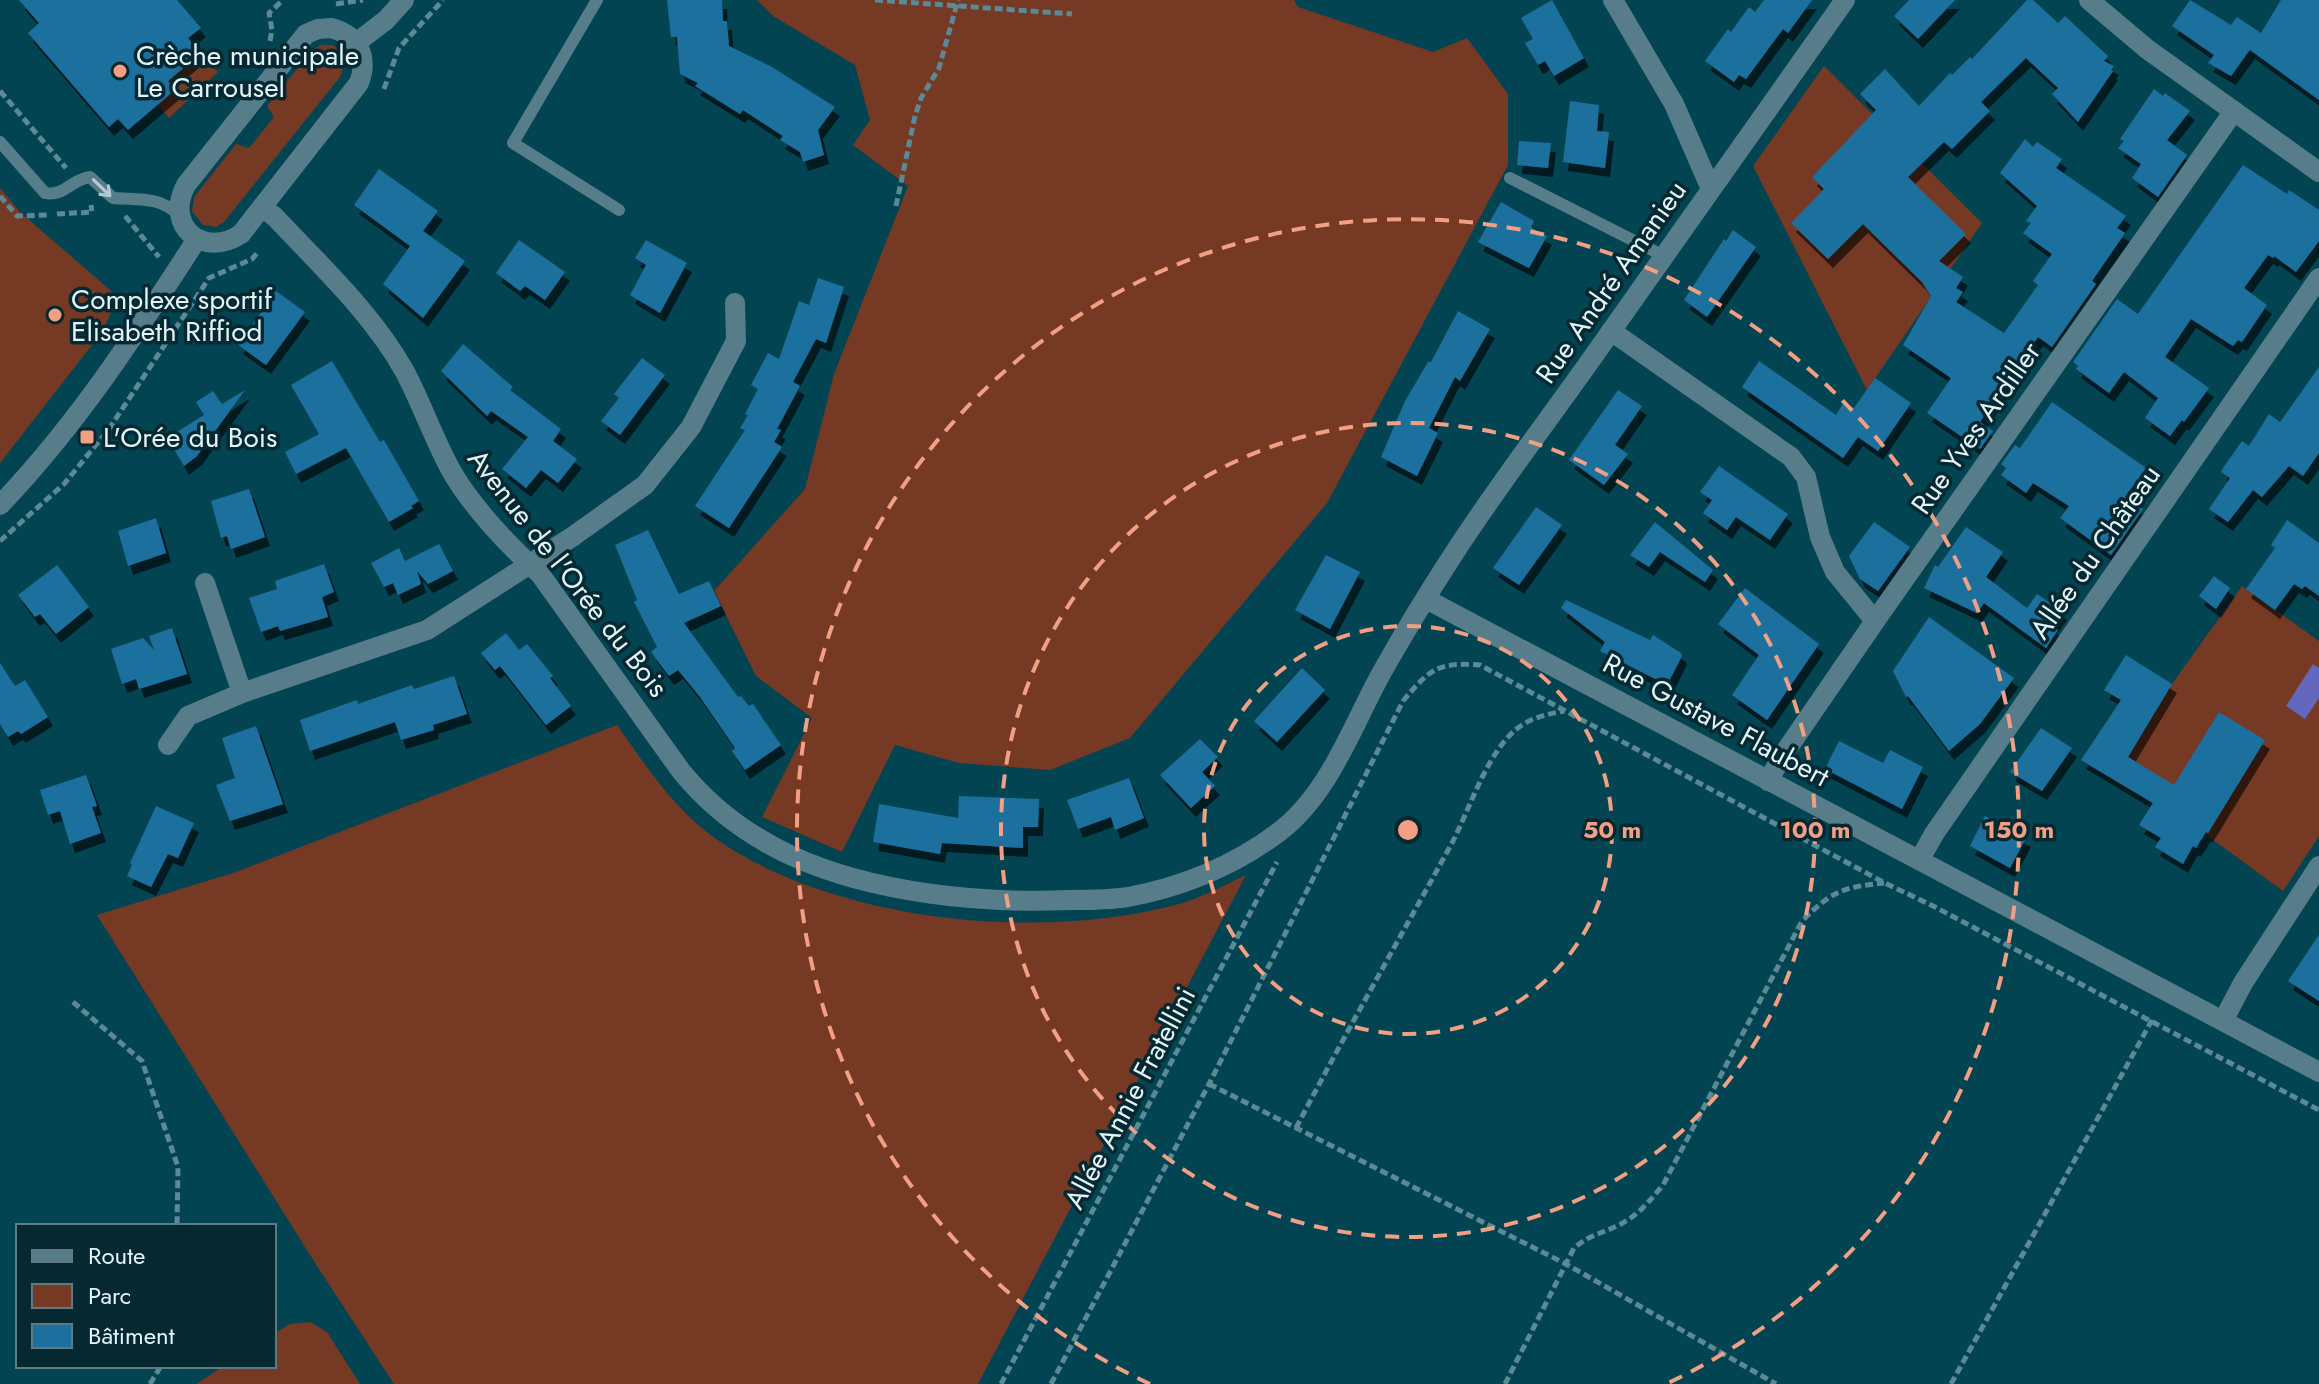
<svg xmlns="http://www.w3.org/2000/svg" width="2319" height="1384" font-family="Jost,sans-serif">
  <style>
    .green { fill: #753924 }
    .water { fill: #6367be }
    .building { fill: #1c6f9e; filter: url(#shadow) }
    .lines { fill: none; stroke-linecap: round; stroke-linejoin: round }
    .path { stroke: #5b8995; stroke-width: 5; stroke-dasharray: 8 4; stroke-linecap: butt }
    .service { stroke: #567d89; stroke-width: 12 }
    .minor { stroke: #567d89; stroke-width: 20 }
    .tertiary { stroke: #567d89; stroke-width: 20 }
    .oneway { stroke: #b2cbd3 }
    .ring { fill: none; stroke: #f39f83; stroke-width: 4; stroke-dasharray: 14 10 }
    .poi-dot { fill: #f39f83; stroke: #052831; stroke-width: 3 }
    .labels { text-anchor: middle; dominant-baseline: central; stroke-width: 7; stroke-linejoin: round; paint-order: stroke }
    .poi-label { font-size: 28px; fill: #e3f5fb; stroke: #052831; text-anchor: start }
    .street-label { font-size: 28px; fill: #e3f5fb; stroke: #052831 }
    .centre { fill: #f39f83; stroke: #052831; stroke-width: 4 }
    .ring-label { font-size: 24px; text-anchor: middle; font-weight: bold; fill: #f39f83; stroke: #052831; stroke-width: 7; stroke-linejoin: round; paint-order: stroke }
  </style>
  <defs>
    <filter id="shadow"><feDropShadow dx="5" dy="9" stdDeviation="0" flood-color="#0009"/></filter>
  </defs>
  <rect width="100%" height="100%" fill="#034453"/>
  <g class="green">
    <path d="M757,0H1294L1298,7L1433,52L1467,38L1508,94V165L1327,503L1130,738L1050,770L959,763L895,745L842,852L762,817L812,718L756,676L714,591L805,489L834,374L908,186L853,145L870,120L855,65L773,16Z"/>
    <path d="M320,45H333C345,55 346,63 340,77L224,222L216,227L203,225L192,211L194,197L236,144L249,148L274,117L267,106L310,53Z"/>
    <path d="M201,53L218,72L169,118L158,105L175,90L168,81Z"/>
    <path d="M1824,66L1982,223L1867,390L1753,166Z"/>
    <path d="M0,188L20,212L118,297L102,332L0,463Z"/>
    <path d="M2242,586L2319,641V836L2283,891L2205,834L2089,766L2117,724L2141,737L2172,684Z"/>
    <path d="M617,725C646,766 674,809 716,839C836,922 1040,942 1179,904C1202,898 1224,885 1246,875L978,1384H394L317,1266L97,915L236,872Z"/>
    <path d="M310,1322L327,1332L360,1384H196L224,1366H274V1334L290,1324Z"/>
  </g>
  <path class="water" d="M2313,664L2319,668V698L2305,719L2286,706Z"/>
  <g class="building">
    <path d="M19,0H177L201,28L188,38L201,53L168,81L175,90L128,130L118,119L109,127L28,33L39,23Z"/>
    <path d="M667,0H722L723,21H727L729,46L772,67L835,107L818,130L824,155L803,162L800,152L780,140L783,136L743,110L740,114L695,86L698,83L680,74L677,37H671Z"/>
    <path d="M1552,0L1584,58L1554,76L1545,61L1538,65L1525,43L1533,39L1521,18Z"/>
    <path d="M1764,0H1812L1788,33L1783,29L1746,79L1739,75L1734,82L1705,61L1728,29L1731,32L1749,7L1755,12Z"/>
    <path d="M1909,0H1955L1918,39L1894,16Z"/>
    <path d="M2027,0H2033L2058,23L2065,16L2108,56L2104,61L2114,66L2111,70L2113,71L2078,122L2052,94L2058,88L2026,58L1981,102L1990,111L1952,149L1944,142L1908,177L1966,234L1939,261L1963,277L1956,288L1963,292L1956,302L2004,333L2038,285L2033,281L2052,254L2023,233L2031,223L2026,221L2037,206L2000,173L2025,139L2033,147L2037,142L2062,159L2056,168L2126,216L2117,228L2125,233L2092,281L2096,284L2052,347L2038,337L2012,375L1980,422L1993,431L1980,449L1927,413L1951,378L1903,345L1931,296L1922,282L1863,224L1828,259L1791,223L1824,189L1812,177L1876,110L1860,94L1885,69L1919,106L1950,73L1952,75L1970,57L1972,59Z"/>
    <path d="M2190,0L2231,25L2237,17L2261,33L2281,0H2319V100L2250,50L2254,44L2231,76L2208,63L2214,55L2172,26Z"/>
    <path d="M2154,89L2163,96L2165,93L2190,111L2167,140L2187,155L2158,197L2132,178L2141,164L2118,148L2124,141L2120,139Z"/>
    <path d="M1570,101L1599,105L1597,131L1609,132L1605,168L1563,162Z"/>
    <path d="M1519,141L1551,143L1548,168L1517,165Z"/>
    <path d="M2243,165L2287,194L2289,190L2319,210V241L2296,272L2274,256L2273,258L2268,255L2244,288L2267,305L2242,342L2238,340L2233,346L2191,319L2165,357L2209,388L2184,422L2182,420L2170,436L2145,418L2158,398L2124,372L2109,393L2076,369L2078,366L2073,362L2117,299L2138,314Z"/>
    <path d="M379,169L438,211L423,231L465,261L423,318L383,284L410,246L354,205Z"/>
    <path d="M1501,202L1534,221L1531,227L1547,236L1529,268L1478,242Z"/>
    <path d="M1733,230L1756,247L1707,317L1684,300L1724,239L1726,241Z"/>
    <path d="M519,240L565,272L545,300L525,286L520,291L496,273Z"/>
    <path d="M646,240L687,263L660,313L630,295L646,265L635,258Z"/>
    <path d="M818,278L844,287L826,343L816,339L793,382L800,386L777,429L781,430L774,442L782,447L729,528L695,506L745,430L740,428L748,415L745,414L758,389L751,385L761,366L768,353L779,359L799,301L809,305Z"/>
    <path d="M276,291L305,312L266,365L238,345Z"/>
    <path d="M1458,311L1490,329L1460,381L1455,377L1429,428L1438,433L1417,476L1381,457L1405,401L1428,362H1431Z"/>
    <path d="M463,344L513,387L510,390L561,429L553,441L577,459L558,483L541,470L526,488L502,469L528,437L491,411L487,416L441,371Z"/>
    <path d="M642,358L665,375L620,435L601,421L619,398L614,394Z"/>
    <path d="M332,361L380,442L384,440L419,501L411,506L413,508L389,522L346,448L296,474L285,452L319,434L291,385Z"/>
    <path d="M1759,361L1836,415L1844,402L1854,408L1875,378L1911,403L1878,451L1858,437L1843,458L1742,387Z"/>
    <path d="M2319,367V453L2303,476L2289,466L2262,497L2253,490L2228,522L2209,509L2230,478L2221,472L2223,468L2242,441L2249,446L2269,414L2280,422Z"/>
    <path d="M245,390L197,456L184,466L167,438L204,415L196,402L213,391L222,404Z"/>
    <path d="M1618,390L1642,406L1615,445L1628,454L1604,485L1569,460Z"/>
    <path d="M2052,402L2146,468L2125,497L2143,509L2111,555L2060,518L2069,506L2033,483L2026,493L2001,475L2006,468L2001,464L2015,445L2020,448Z"/>
    <path d="M1719,466L1788,514L1770,540L1736,517L1727,530L1703,513L1712,500L1700,492Z"/>
    <path d="M249,489L265,537L231,549L227,536L221,538L211,501Z"/>
    <path d="M1536,507L1562,525L1519,585L1493,568Z"/>
    <path d="M156,518L166,553L128,566L118,531Z"/>
    <path d="M2287,520L2319,543V596L2305,586L2302,589L2294,584L2275,610L2246,589L2275,548L2271,545Z"/>
    <path d="M1655,522L1713,570L1705,582L1660,552L1649,567L1630,555Z"/>
    <path d="M1874,522L1910,547L1878,591L1860,579L1849,556Z"/>
    <path d="M1966,527L2003,552L1986,577L2027,608L2037,594L2062,611L2052,625L2058,630L2046,648L1984,603L1977,613L1924,588L1935,565L1938,567Z"/>
    <path d="M648,530L679,594L709,581L721,606L684,623L738,697L741,696L749,706L753,704L781,745L745,770L732,751L735,748L700,697L678,670L669,676L651,652L657,647L634,602L637,600L615,545Z"/>
    <path d="M439,544L453,571L428,584L417,571L421,584L398,595L393,583L384,587L371,563L399,548L405,561Z"/>
    <path d="M1326,555L1360,572L1330,629L1295,610Z"/>
    <path d="M324,564L334,592L322,597L328,617L280,631L278,626L261,632L249,598L277,589L275,581Z"/>
    <path d="M57,565L89,607L56,634L40,614L35,617L18,595Z"/>
    <path d="M2214,576L2230,588L2216,609L2199,596Z"/>
    <path d="M1745,588L1819,644L1767,720L1732,695L1759,655L1718,624Z"/>
    <path d="M1566,600L1650,640L1653,635L1681,653L1682,656L1667,685L1600,651L1605,642L1561,608Z"/>
    <path d="M1929,617L2014,678L1980,724L1949,751L1908,696L1906,697L1893,671Z"/>
    <path d="M172,628L187,674L139,689L136,679L122,684L111,649L143,638L154,650L149,636Z"/>
    <path d="M506,633L519,650L527,644L553,676L550,678L571,706L546,725L500,666L495,670L481,653Z"/>
    <path d="M2126,655L2172,684L2128,757L2174,785L2219,712L2265,740L2208,833L2206,832L2196,848L2193,846L2183,864L2155,847L2161,838L2139,825L2153,803L2081,760L2121,700L2104,690Z"/>
    <path d="M0,663L15,686L25,680L48,717L21,734L18,731L8,737L0,724Z"/>
    <path d="M1302,668L1325,690L1277,742L1254,721Z"/>
    <path d="M454,676L467,714L433,725L434,730L401,740L395,722L310,751L300,720L357,700L358,704L412,685L414,689Z"/>
    <path d="M256,726L283,804L230,821L216,785L235,778L222,738Z"/>
    <path d="M2041,728L2072,748L2042,791L2010,772Z"/>
    <path d="M1200,739L1218,757L1202,772L1215,786L1191,808L1160,775Z"/>
    <path d="M1839,741L1883,763L1890,750L1923,767L1902,809L1825,769Z"/>
    <path d="M86,775L97,806L92,807L101,833L70,844L60,811L48,815L40,790Z"/>
    <path d="M1129,778L1144,818L1115,830L1111,817L1078,829L1067,800Z"/>
    <path d="M959,796L1039,799L1038,827H1023V848L942,843L940,854L873,842L879,804L958,818Z"/>
    <path d="M156,806L194,823L178,858L168,854L151,887L127,876L132,865L130,863Z"/>
    <path d="M1985,816L2026,838L2010,868L1970,846Z"/>
    <path d="M2319,935V1001L2288,981Z"/>
  </g>
  <g class="lines">
    <g class="path">
      <path d="M875,0L1072,14"/>
      <path d="M336,4L363,0"/>
      <path d="M270,41L272,30L269,13L283,0"/>
      <path d="M384,89L399,48L443,0"/>
      <path d="M0,91L66,168"/>
      <path d="M0,196L17,216L47,215"/>
      <path d="M896,206L915,116L921,98L939,68L958,0"/>
      <path d="M57,214L92,212L91,205"/>
      <path d="M125,216L159,257"/>
      <path d="M0,541L64,484L109,429L209,278L252,259L258,252"/>
      <path d="M73,1002L142,1061L178,1167L177,1226"/>
      <path d="M1209,1084L1566,1264L1776,1384"/>
      <path d="M1296,1128C1346,1032 1400,938 1452,843C1469,810 1484,762 1510,735C1525,719 1543,715 1564,711"/>
      <path d="M150,1384L161,1366"/>
      <path d="M1001,1384L1277,862"/>
      <path d="M1051,1384L1209,1084L1403,701C1430,669 1437,662 1480,665L1885,883L1935,907L2319,1110"/>
      <path d="M1505,1384L1574,1248C1593,1232 1607,1233 1626,1221C1641,1212 1651,1199 1663,1185L1802,921C1831,892 1842,887 1884,883"/>
      <path d="M1951,1384L2152,1020"/>
    </g>
    <g class="service">
      <path d="M597,0L513,143L619,210"/>
      <path d="M0,142L45,193C64,197 72,179 90,177L113,198C139,200 160,196 180,216"/>
      <path d="M1510,178L1664,256"/>
    </g>
    <g class="minor">
      <path d="M1613,0L1674,104L1711,189"/>
      <path d="M2089,0L2147,49L2319,172"/>
      <path d="M262,207L275,217C320,265 372,313 405,372C422,404 434,440 452,472C472,507 510,547 540,574L681,771C711,808 749,836 792,856C873,893 982,904 1070,900C1089,900 1109,900 1128,897C1182,887 1235,865 1279,832C1330,793 1352,726 1382,672C1404,633 1427,595 1451,558C1496,488 1547,422 1595,354C1679,236 1761,118 1845,0"/>
      <path d="M1611,331L1791,457L1806,477L1820,537L1835,572L1875,621"/>
      <path d="M205,583L242,693"/>
      <path d="M1426,599L2319,1072"/>
      <path d="M168,745L188,716L242,693L427,630L572,537L645,485L691,427L736,341L735,303"/>
      <path d="M1768,781L1783,755L1875,621L2234,111"/>
      <path d="M1920,859L1934,834L2319,278"/>
      <path d="M2223,1021L2243,983L2319,866"/>
    </g>
    <g class="tertiary">
      <path d="M331,28C358,35 369,57 359,83L241,234C203,259 164,226 186,185L306,34L318,29Z"/>
      <path d="M356,43L386,20L404,0"/>
      <path d="M0,505C77,425 137,332 197,239"/>
    </g>
  </g>
  <defs><path id="oneway-shaft" d="M-6 0H5M1.5-3L5.5 0L1.5 3" fill="none" stroke-width="1.6" stroke-linecap="round" stroke-linejoin="round" transform="scale(2)"/></defs>
  <use class="oneway" href="#oneway-shaft" transform="translate(102 188) rotate(44)"/>
  <g class="ring">
    <circle cx="1408" cy="830" r="204"/>
    <circle cx="1408" cy="830" r="407"/>
    <path d="M1150 1384A611 611 0 1 1 1666 1384"/>
  </g>
  <g class="poi-dot">
    <circle cx="120" cy="71" r="8"/>
    <circle cx="55" cy="315" r="8"/>
    <rect x="79" y="429" width="16" height="16" rx="4"/>
  </g>
  <g class="labels">
    <g class="poi-label">
      <text x="136" y="55">Crèche municipale<tspan x="136" dy="32">Le Carrousel</tspan></text>
      <text x="71" y="299">Complexe sportif<tspan x="71" dy="32">Elisabeth Riffiod</tspan></text>
      <text x="103" y="437">L'Orée du Bois</text>
    </g>
    <g class="street-label">
      <text transform="translate(1611 282) rotate(-55)">Rue André Amanieu</text>
      <text transform="translate(1976 428) rotate(-55)">Rue Yves Ardiller</text>
      <text transform="translate(2095 552) rotate(-55)">Allée du Château</text>
      <text transform="translate(568 573) rotate(52)">Avenue de l'Orée du Bois</text>
      <text transform="translate(1716 720) rotate(28)">Rue Gustave Flaubert</text>
      <text transform="translate(1130 1098) rotate(-62)">Allée Annie Fratellini</text>
    </g>
  </g>
  <circle cx="1408" cy="830" r="12" class="centre"/>
  <g class="ring-label">
    <text x="1612" y="838">50 m</text>
    <text x="1815" y="838">100 m</text>
    <text x="2019" y="838">150 m</text>
  </g>
  <rect x="16" y="1224" width="260" height="144" fill="#052831" stroke="#5e7a82" stroke-width="2"/>
  <rect x="32" y="1250" width="40" height="12" fill="#567d89" stroke="#5e7a82" stroke-width="2"/>
  <text x="88" y="1264" font-size="24" fill="#e3f5fb">Route</text>
  <rect x="32" y="1284" width="40" height="24" fill="#753924" stroke="#5e7a82" stroke-width="2"/>
  <text x="88" y="1304" font-size="24" fill="#e3f5fb">Parc</text>
  <rect x="32" y="1324" width="40" height="24" fill="#1c6f9e" stroke="#5e7a82" stroke-width="2"/>
  <text x="88" y="1344" font-size="24" fill="#e3f5fb">Bâtiment</text>
</svg>
